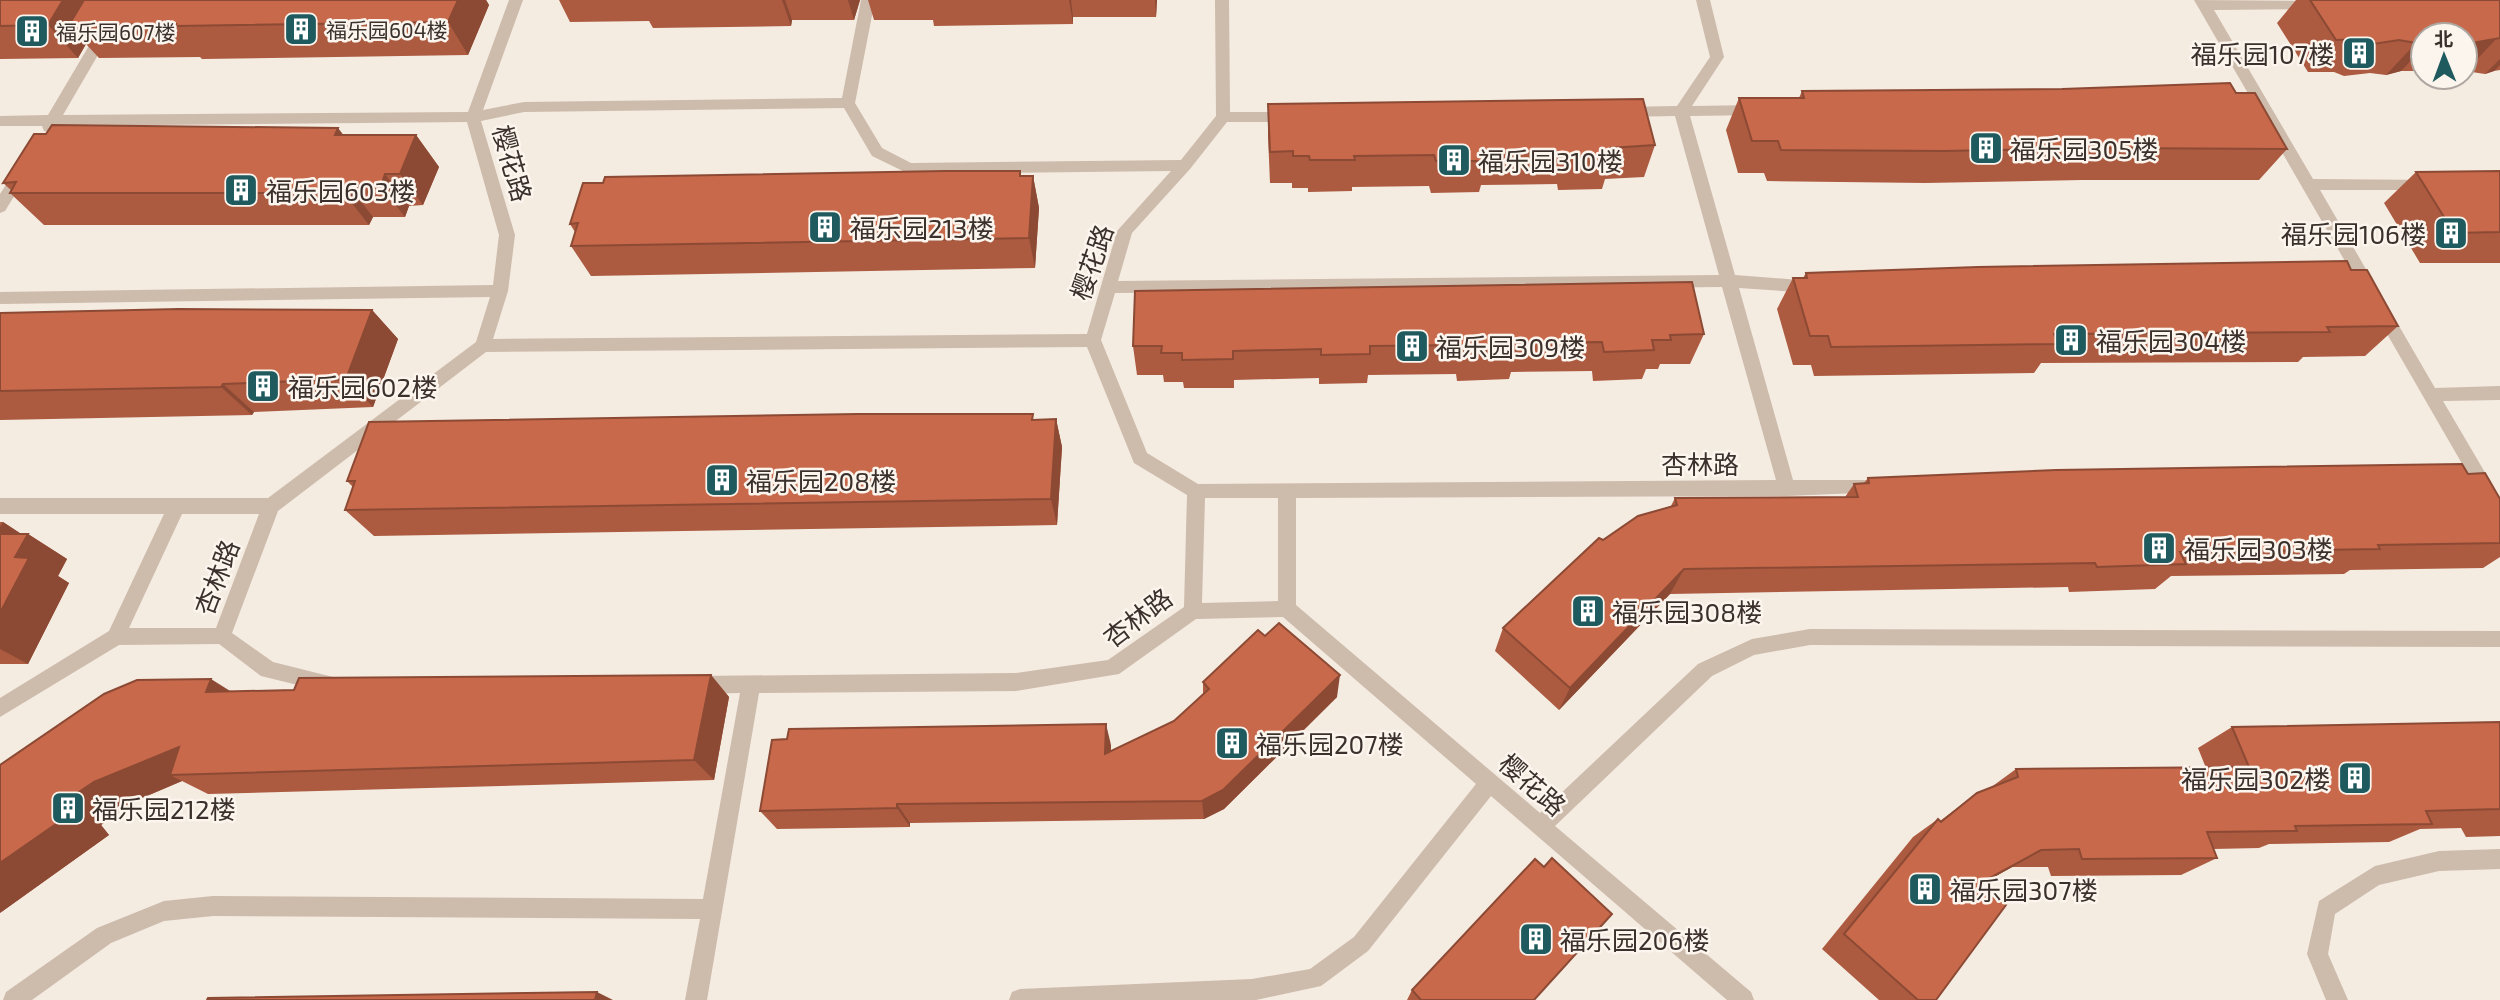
<svg xmlns="http://www.w3.org/2000/svg" width="2500" height="1000" font-family="'Exo 2','Noto Sans SC',sans-serif">
  <style>
    .lines { fill: none; stroke-linecap: round; stroke-linejoin: round }
    .minor { fill: #cdbbac; fill-rule: evenodd }
    .wall { fill: #ac5a40 }
    .shaded-wall { fill: #8c4a34 }
    .building { fill: #c8694b; stroke: #8c4a34; stroke-width: 2 }
    .labels { text-anchor: middle; dominant-baseline: central; stroke-width: 5; stroke-linejoin: round; paint-order: stroke }
    .far-poi-label { font-size: 21px; fill: #3b302b; stroke: #fbf5ee; text-anchor: start }
    .poi-label { font-size: 26px; fill: #3b302b; stroke: #fbf5ee; text-anchor: start }
    .street-label { font-size: 26px; fill: #3b302b; stroke: #fbf5ee }
  </style>
  <rect width="100%" height="100%" fill="#f4ebe1"/>
  <g class="lines">
    <g class="minor">
      <path d="M116,0H130L63,115L468,112L509,0H523L483,110L524,102L842,98L861,0H875L855,103L882,148L911,163L1181,160L1216,116L1215,0H1229L1230,112H1289L1296,117L1289,122H1227L1190,169L1132,233L1118,281L1719,275L1675,116L1622,117L1615,112L1622,107L1677,106L1710,57L1696,0H1710L1724,57L1692,106L1758,105L1765,110L1758,115L1690,116L1735,275L1812,281L1820,287L1812,293L1739,288L1793,480H1875L1881,482L1884,487L1881,492L1787,496L1296,498V605L1540,813L1698,664L1752,639L1810,629L2500,631V647L1810,645L1754,655L1712,676L1555,826L1751,992L1754,1000H1727L1491,796L1368,951L1321,986L1256,1000H1009L1012,992L1020,989L1252,979L1310,969L1354,937L1476,784L1283,617L1196,619L1119,674L1016,691L759,693L707,1000H685L700,919L213,916L164,921L111,943L32,1000H3L6,992L97,928L164,901L213,896L703,899L740,693L697,694L690,691L688,685L690,679L697,676L1016,673L1108,660L1184,607L1187,495L1134,463L1087,347L486,352L278,511L232,633L273,662L333,677L335,683L333,689L326,692L261,676L219,644L119,645L0,717V698L109,631L164,514H0V498H268L476,342L490,297L0,304V292L493,285L499,235L467,122L57,126L49,132L44,131L42,126H0V116L48,115ZM844,108L872,156L909,174L1171,171L1117,231L1087,334L493,339L508,291L515,235L481,121L524,112ZM1722,287L1776,480L1198,484L1147,453L1101,340L1115,293ZM1205,498H1278V601L1202,603ZM182,514H259L216,628H129Z"/>
      <path d="M2194,0L2322,1L2324,4L2317,9L2214,10L2313,179L2433,180L2436,184L2433,188L2428,190H2320L2435,388L2500,386V400L2443,401L2500,498V522L2494,519Z"/>
      <path d="M22,167L29,172L5,211L0,213V194L17,168Z"/>
      <path d="M2500,849V869L2439,871L2379,885L2335,914L2328,954L2348,1000H2326L2307,954L2319,901L2375,866L2439,851Z"/>
    </g>
  </g>
  <g class="wall">
    <path d="M0,0H486L489,5L468,55L202,59L200,57L99,58L86,44L78,58L0,59Z"/>
    <path d="M559,0H860L854,20H792L791,26L653,28L649,21L570,22Z"/>
    <path d="M868,0H1157L1156,17H1073V24L934,26L933,20H874Z"/>
    <path d="M2296,0H2500V70L2494,71L2485,74L2465,71V35H2423V71H2401L2386,75L2370,73L2344,76L2334,72H2308L2277,23Z"/>
    <path d="M1802,91L2236,93L2287,149L2259,180H2082L1925,183L1767,181L1764,173H1738L1726,130L1739,98H1799Z"/>
    <path d="M1268,104L1655,145L1644,177L1605,179L1602,189L1558,190L1557,184L1481,185L1479,192L1431,193L1429,186L1352,187V191L1308,192V188H1292V183H1270L1268,136Z"/>
    <path d="M344,135H416L439,167L423,205L409,206L405,217H373L369,225H44L10,193L11,190L3,183Z"/>
    <path d="M2500,171V263H2420L2384,203L2416,172Z"/>
    <path d="M1021,176H1033L1039,208L1035,268L591,276L571,246L575,232L570,224Z"/>
    <path d="M2351,270L2398,326L2365,356L2303,357L2298,362L2041,363L2034,373L1814,376L1811,365H1793L1777,309L1793,278H1803L1806,273Z"/>
    <path d="M372,310L398,339L373,407L254,412L252,415L0,420V313Z"/>
    <path d="M1704,334L1690,364H1660L1658,369H1646L1642,379L1593,381L1592,371L1511,372L1509,379L1457,381L1456,374L1368,375L1367,383L1319,384V378L1234,380V388H1184L1183,382H1164L1163,375H1137L1133,346Z"/>
    <path d="M1056,419L1062,447L1057,525L374,536L345,510L353,487L347,481L1034,420Z"/>
    <path d="M2468,474L2500,499V557L2483,568L2350,570L2344,574L2171,576L2155,589L2069,592L2068,587L1670,594L1559,710L1495,651L1503,628L1603,540L1671,506L1675,498L1845,497L1854,484L1864,483L1868,478Z"/>
    <path d="M0,522H3L21,534H28L67,559L58,576L69,583L28,664H0Z"/>
    <path d="M711,675L729,697L714,780L208,794L182,781L135,801L101,825L109,835L0,913L231,692Z"/>
    <path d="M1203,682L1337,697L1224,809L1204,819L910,823V827L777,829L760,811L1111,745V751L1174,721L1203,694Z"/>
    <path d="M2500,722V836L2466,837L2461,828L2420,829L2389,842L2269,844L2259,848L2213,849L2217,858L2181,875L2051,876L2048,867H2012L1980,885L1936,1000H1879L1822,949L1913,837L1938,819L1940,821L1977,793L1990,788L2016,769L2206,768L2198,748L2232,727Z"/>
    <path d="M1412,990L1534,1000H1407Z"/>
  </g>
  <g class="shaded-wall">
    <path d="M63,0H102L69,25L86,44L78,58L48,25Z"/>
    <path d="M458,0H486L489,5L468,55L448,22Z"/>
    <path d="M782,0H785L792,20L791,26Z"/>
    <path d="M848,0H860L854,20Z"/>
    <path d="M1069,0H1071L1073,17V24Z"/>
    <path d="M1155,0H1157L1156,17Z"/>
    <path d="M2497,38L2466,71H2465V50L2472,43Z"/>
    <path d="M2423,41V48L2401,71L2386,75L2416,43Z"/>
    <path d="M2500,59V65L2494,71L2485,74Z"/>
    <path d="M338,128L363,160L335,135Z"/>
    <path d="M416,135L439,167L423,205L400,174Z"/>
    <path d="M385,174L409,206L405,217L381,186Z"/>
    <path d="M1033,176L1039,208L1035,268L1029,238Z"/>
    <path d="M348,185L373,217L369,225L344,193Z"/>
    <path d="M372,310L398,339L373,407L346,379Z"/>
    <path d="M223,384L254,412L252,415L221,387Z"/>
    <path d="M1056,419L1062,447L1057,525L1051,499Z"/>
    <path d="M3,522L26,537L28,534L67,559L58,576L69,583L28,664L0,649V613L15,557L0,536V527Z"/>
    <path d="M1684,569L1670,594L1559,710L1570,688Z"/>
    <path d="M711,675L729,697L714,780L694,760Z"/>
    <path d="M1340,675L1337,697L1224,809L1204,819L1202,801Z"/>
    <path d="M211,679L246,701L206,692Z"/>
    <path d="M1106,724L1111,745L1110,774L1105,754Z"/>
    <path d="M179,747L170,775L182,781L135,801L101,825L109,835L0,913V863L58,806L94,782Z"/>
    <path d="M897,804L910,823V827L897,808Z"/>
    <path d="M2041,850L2012,867L1952,900L1979,884Z"/>
    <path d="M597,992L613,1000H595Z"/>
  </g>
  <g class="building">
    <path d="M0,0H63L48,25L0,26Z"/>
    <path d="M84,0H458L448,22L175,26L176,24L69,25Z"/>
    <path d="M2310,0H2500V38L2472,43L2465,39V35H2423V41L2416,43L2399,40L2373,44L2362,39L2336,40Z"/>
    <path d="M2230,83L2236,93H2255L2287,149L2106,148L1944,151L1781,150L1778,141H1752L1739,98H1804L1802,91L2062,89Z"/>
    <path d="M1643,99L1655,145L1610,148L1612,157L1567,158L1565,152L1485,153L1486,161H1436L1434,155L1354,156L1355,160H1310L1309,156H1293V151L1270,152L1268,104Z"/>
    <path d="M52,125L338,128L335,135H416L400,174H385L381,186L348,185L344,193H10L16,182L3,183L34,134H46Z"/>
    <path d="M945,171H1020V176H1033L1029,238L571,246L578,223L570,224L583,183H603L605,177Z"/>
    <path d="M2500,171V232L2454,233L2416,172Z"/>
    <path d="M2347,261L2351,270H2367L2398,326L2327,327L2330,332L2054,334L2058,344L1831,347L1828,336H1810L1793,278H1807L1806,273L1978,267Z"/>
    <path d="M1692,282L1704,334L1670,335L1671,340H1652L1654,350L1604,352L1602,342L1516,343L1517,350L1463,352L1462,345L1370,346V354L1321,355V349L1233,351V359L1182,360V353H1161L1162,346H1133L1135,291Z"/>
    <path d="M179,309L372,310L346,379L223,384L221,387L0,391V313Z"/>
    <path d="M858,414H1033L1032,420L1056,419L1051,499L345,510L355,481H347L369,422Z"/>
    <path d="M2462,464L2468,474L2485,473L2500,499V543L2378,545L2380,549L2180,552L2186,564L2097,567L2095,563L1684,569L1570,688L1503,628L1599,538L1603,540L1638,516L1677,505L1675,498L1858,497L1854,484L1869,483L1868,478L2056,470Z"/>
    <path d="M0,534H28L15,557L29,558L0,613Z"/>
    <path d="M1279,623L1340,675L1223,790L1202,801L897,804V808L760,811L772,740L787,739L789,729L1106,724L1105,754L1174,721L1209,689L1203,682L1258,630L1265,636Z"/>
    <path d="M711,675L694,760L170,775L179,747L94,782L58,806L66,817L0,863V765L104,694L137,680L211,679L206,692L294,690L299,678Z"/>
    <path d="M2500,722V809L2426,811L2432,824L2295,826L2297,831L2207,832L2217,858L2082,859L2079,849L2041,850L1979,884L2006,905L1936,1000H1918L1844,934L1938,819L1941,822L1977,793L2018,777L2016,769L2249,767L2232,727Z"/>
    <path d="M1552,858L1612,914L1534,1000H1421L1412,990L1535,859L1544,867Z"/>
    <path d="M597,992L595,1000H207L208,998Z"/>
  </g>
  <defs>
    <g id="building-square" transform="scale(1.75)"><rect x="-9" y="-9" width="18" height="18" rx="4" fill="#1f5a5e" stroke="#fbf5ee"/><path d="M-4-6H4V6H1V3H-1V6H-4ZM-2.5-4.3h1.7v1.8h-1.7ZM.8-4.3h1.7v1.8H.8ZM-2.5-1h1.7V.8h-1.7ZM.8-1h1.7V.8H.8Z" fill="#fff"/></g>
  </defs>
  <g fill-rule="evenodd">
    <use href="#building-square" x="301" y="29"/>
    <use href="#building-square" x="32" y="31"/>
    <use href="#building-square" x="2359" y="53"/>
    <use href="#building-square" x="1986" y="148"/>
    <use href="#building-square" x="1454" y="160"/>
    <use href="#building-square" x="241" y="190"/>
    <use href="#building-square" x="825" y="227"/>
    <use href="#building-square" x="2451" y="233"/>
    <use href="#building-square" x="2071" y="340"/>
    <use href="#building-square" x="1412" y="346"/>
    <use href="#building-square" x="263" y="386"/>
    <use href="#building-square" x="722" y="480"/>
    <use href="#building-square" x="2159" y="548"/>
    <use href="#building-square" x="1588" y="611"/>
    <use href="#building-square" x="1232" y="743"/>
    <use href="#building-square" x="2355" y="778"/>
    <use href="#building-square" x="68" y="808"/>
    <use href="#building-square" x="1925" y="889"/>
    <use href="#building-square" x="1536" y="939"/>
  </g>
  <g class="labels">
    <g class="far-poi-label">
      <text x="326" y="29">福乐园604楼</text>
      <text x="56" y="31">福乐园607楼</text>
    </g>
    <g class="poi-label">
      <text x="2334" y="53" text-anchor="end">福乐园107楼</text>
      <text x="2010" y="148">福乐园305楼</text>
      <text x="1478" y="160">福乐园310楼</text>
      <text x="266" y="190">福乐园603楼</text>
      <text x="850" y="227">福乐园213楼</text>
      <text x="2426" y="233" text-anchor="end">福乐园106楼</text>
      <text x="2096" y="340">福乐园304楼</text>
      <text x="1436" y="346">福乐园309楼</text>
      <text x="288" y="386">福乐园602楼</text>
      <text x="746" y="480">福乐园208楼</text>
      <text x="2184" y="548">福乐园303楼</text>
      <text x="1612" y="611">福乐园308楼</text>
      <text x="1256" y="743">福乐园207楼</text>
      <text x="2330" y="778" text-anchor="end">福乐园302楼</text>
      <text x="92" y="808">福乐园212楼</text>
      <text x="1950" y="889">福乐园307楼</text>
      <text x="1560" y="939">福乐园206楼</text>
    </g>
    <g class="street-label">
      <text transform="translate(513 163) rotate(74)">樱花路</text>
      <text transform="translate(1091 262) rotate(-71)">樱花路</text>
      <text x="1700" y="463">杏林路</text>
      <text transform="translate(216 577) rotate(-69)">杏林路</text>
      <text transform="translate(1137 617) rotate(-37)">杏林路</text>
      <text transform="translate(1533 784) rotate(41)">樱花路</text>
    </g>
  </g>
  <g transform="translate(2444 56) rotate(359)"><circle r="33" fill="#fbf5ee" stroke="#aea6a0" stroke-width="2"/>
  <path d="M0-5L12 26L0 18L-12 26Z" fill="#1f5a5e"/>
  <text y="-10" font-size="19" font-weight="bold" text-anchor="middle" fill="#3b302b">北</text>
  </g>
</svg>
